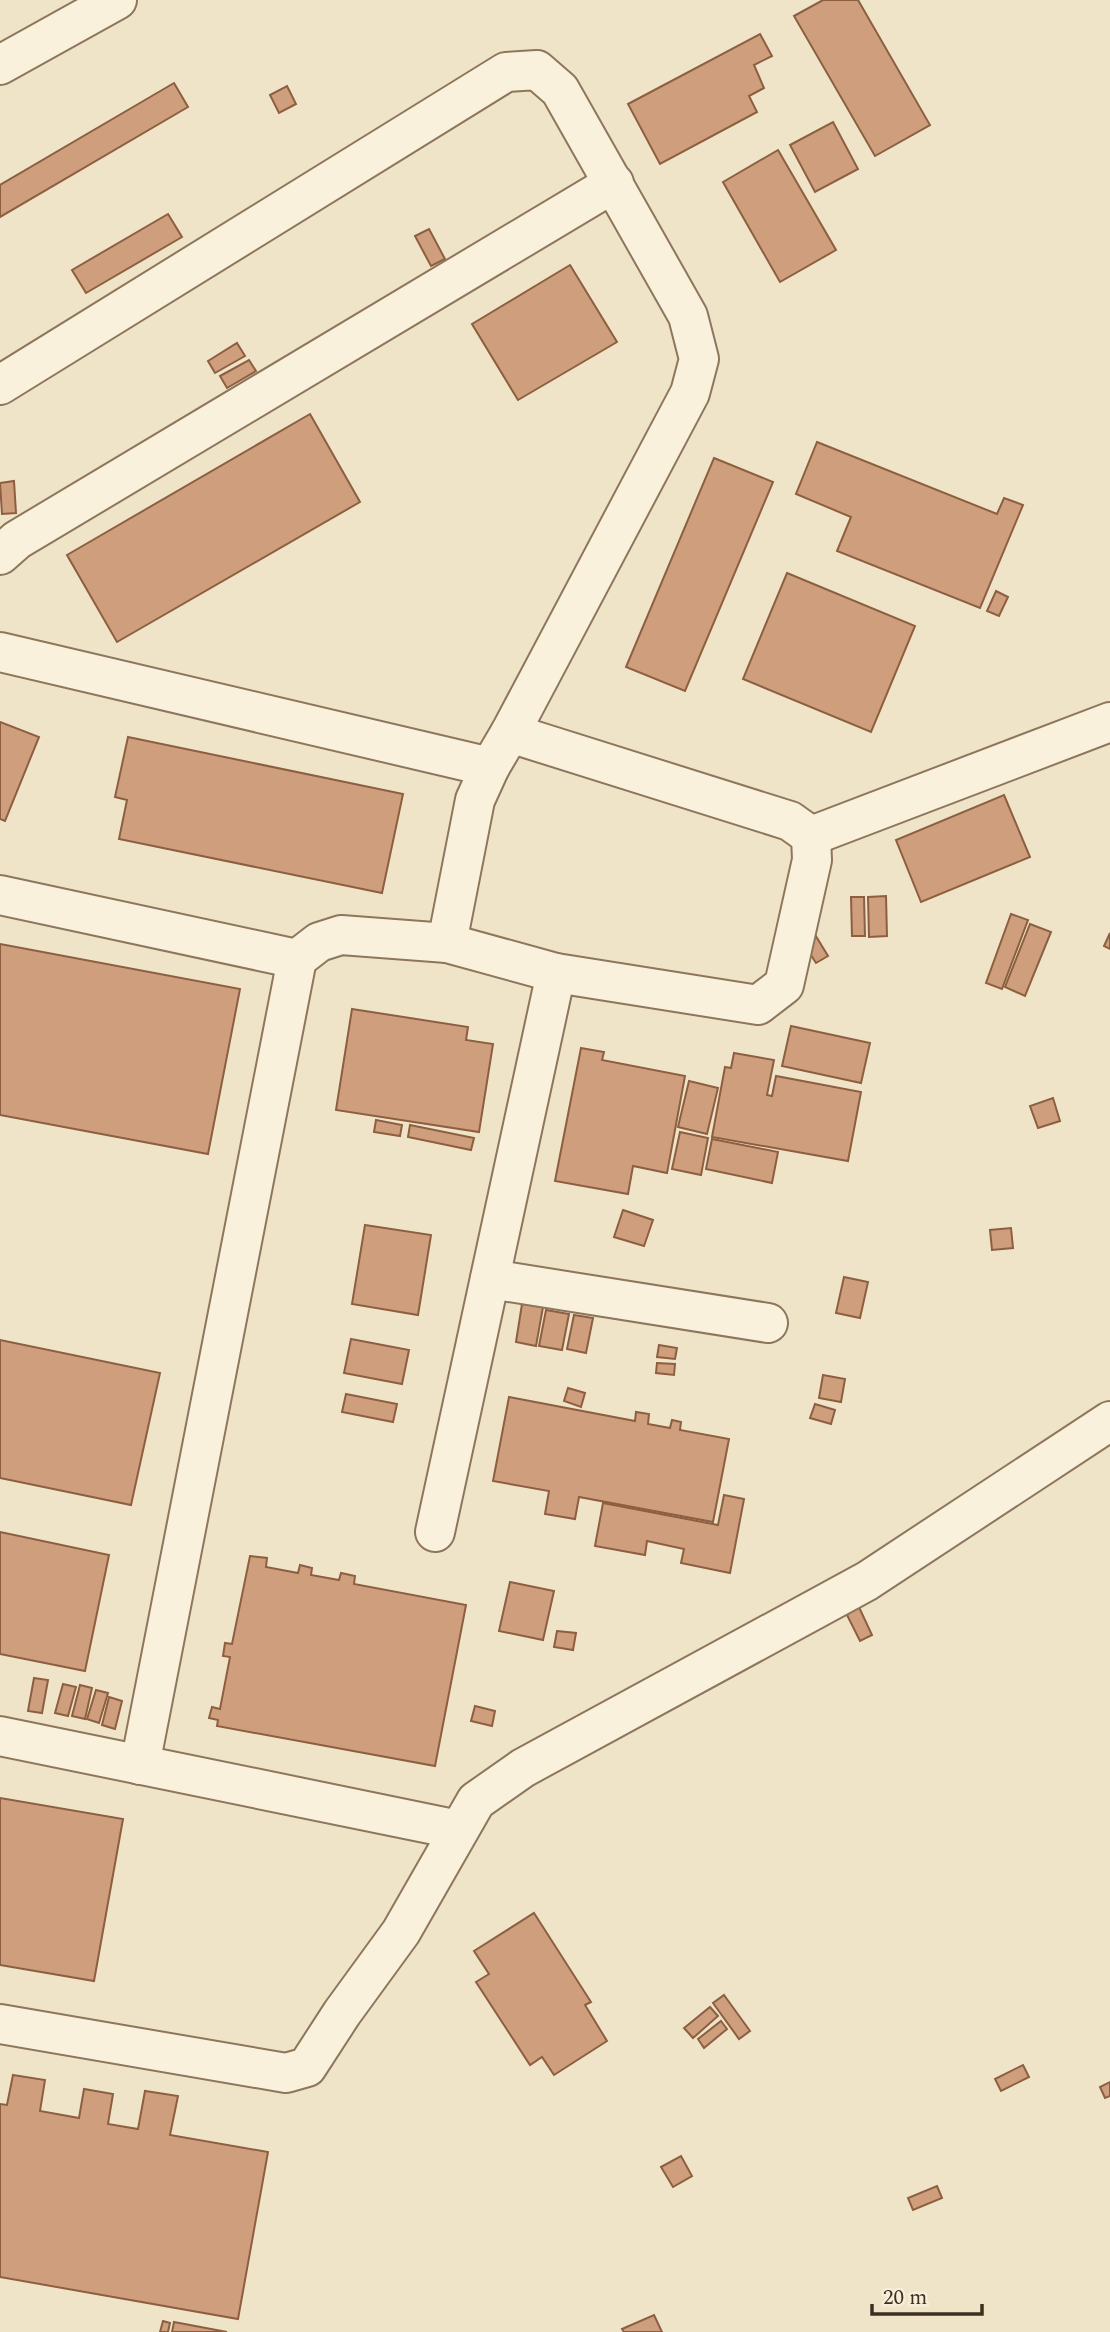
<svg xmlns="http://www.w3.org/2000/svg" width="1110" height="2332" font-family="Spectral,serif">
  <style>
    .building { fill: #cf9f7d; stroke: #8d5f41; stroke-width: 2 }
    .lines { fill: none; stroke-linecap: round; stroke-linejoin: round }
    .street-casing { stroke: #8d765c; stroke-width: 42 }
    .street { stroke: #faf1dc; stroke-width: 38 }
  </style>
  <rect width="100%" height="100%" fill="#f0e4c8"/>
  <g class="building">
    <path d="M823,0H858L930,125L875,156L794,16Z"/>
    <path d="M760,34L772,56L754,65L764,88L749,96L757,112L660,164L628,104Z"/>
    <path d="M174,83L188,107L0,217V185Z"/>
    <path d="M287,86L296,104L279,113L270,95Z"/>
    <path d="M833,122L858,169L815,192L790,145Z"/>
    <path d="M778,150L836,250L780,282L723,182Z"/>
    <path d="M168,214L182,237L86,293L72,270Z"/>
    <path d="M429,229L445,259L431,266L415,236Z"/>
    <path d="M570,265L617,342L518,400L472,324Z"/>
    <path d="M237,343L245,356L215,373L208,361Z"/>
    <path d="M249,360L256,371L227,388L220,376Z"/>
    <path d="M310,414L360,502L117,642L67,555Z"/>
    <path d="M817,442L997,514L1004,498L1023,505L980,608L837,551L851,517L796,494Z"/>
    <path d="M714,458L773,482L685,691L626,667Z"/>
    <path d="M14,481L16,513L2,514L0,483Z"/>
    <path d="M787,573L915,626L871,732L743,679Z"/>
    <path d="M996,591L1008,597L999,616L987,611Z"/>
    <path d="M0,722L39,737L5,821L0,819Z"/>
    <path d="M128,737L403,794L382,893L119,839L127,800L115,797Z"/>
    <path d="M1004,795L1030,857L921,902L896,840Z"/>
    <path d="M886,896L887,936L869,937L868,897Z"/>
    <path d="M851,897H864L865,936H852Z"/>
    <path d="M1011,914L1028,920L1002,989L986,983Z"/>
    <path d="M1030,924L1051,932L1025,996L1005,987Z"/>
    <path d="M811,928L828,956L816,963L798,935Z"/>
    <path d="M1110,933V949L1104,946Z"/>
    <path d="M0,944L240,989L208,1154L0,1115Z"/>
    <path d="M352,1009L468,1027L466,1040L493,1044L479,1132L336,1110Z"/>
    <path d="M791,1026L870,1043L861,1083L782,1066Z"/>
    <path d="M581,1048L604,1052L602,1060L685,1076L667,1173L633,1166L628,1194L555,1181Z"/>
    <path d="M734,1053L774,1060L767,1095L772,1096L776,1076L861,1092L848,1161L712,1137L725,1067L731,1068Z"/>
    <path d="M689,1081L718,1088L707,1134L678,1127Z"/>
    <path d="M1053,1098L1060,1121L1038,1128L1030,1106Z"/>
    <path d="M376,1120L402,1125L400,1136L374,1132Z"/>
    <path d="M410,1125L474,1138L471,1150L408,1137Z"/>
    <path d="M680,1132L708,1138L701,1175L672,1169Z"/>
    <path d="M712,1139L778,1152L772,1183L706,1169Z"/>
    <path d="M623,1210L653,1220L644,1246L614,1237Z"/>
    <path d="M365,1225L431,1235L418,1315L352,1304Z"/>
    <path d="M1011,1228L1013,1248L992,1250L990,1230Z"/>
    <path d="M844,1277L868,1282L860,1318L836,1313Z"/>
    <path d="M522,1304L543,1307L536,1346L516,1342Z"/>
    <path d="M546,1310L569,1314L562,1350L539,1346Z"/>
    <path d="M574,1315L593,1318L586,1353L567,1349Z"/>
    <path d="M351,1339L409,1350L402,1384L344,1373Z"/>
    <path d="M0,1340L160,1373L131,1505L0,1478Z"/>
    <path d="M659,1345L677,1348L675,1359L657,1357Z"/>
    <path d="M657,1363L675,1364L674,1375L656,1373Z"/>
    <path d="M823,1375L845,1379L841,1402L819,1398Z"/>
    <path d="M568,1388L585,1393L581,1407L564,1401Z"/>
    <path d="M346,1394L397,1404L393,1422L342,1412Z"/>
    <path d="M509,1397L635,1421L636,1412L649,1414L648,1424L670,1428L672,1420L681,1422L680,1430L729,1439L713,1522L579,1497L575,1519L545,1514L549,1491L493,1481Z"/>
    <path d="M815,1404L835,1410L831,1424L810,1418Z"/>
    <path d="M724,1495L744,1499L730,1573L681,1563L684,1549L647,1541L645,1555L595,1546L603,1503L718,1525Z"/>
    <path d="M0,1532L109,1555L85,1671L0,1654Z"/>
    <path d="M250,1556L267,1558L266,1567L298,1573L300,1565L312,1568L311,1575L339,1580L341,1573L355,1576L354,1584L466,1605L435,1766L217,1726L218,1720L209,1718L212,1707L220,1709L230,1657L223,1656L225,1643L232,1644Z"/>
    <path d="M510,1582L554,1591L543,1640L499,1631Z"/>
    <path d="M858,1605L872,1635L860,1641L845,1611Z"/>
    <path d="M557,1631L576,1633L573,1650L554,1647Z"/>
    <path d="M34,1678L48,1680L42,1713L28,1711Z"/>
    <path d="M63,1684L76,1687L68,1716L55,1713Z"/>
    <path d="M80,1685L92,1688L85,1719L72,1716Z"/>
    <path d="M96,1690L108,1693L99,1723L87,1719Z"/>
    <path d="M109,1697L122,1701L115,1729L102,1725Z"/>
    <path d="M475,1706L495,1711L492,1726L471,1721Z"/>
    <path d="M0,1798L123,1819L94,1981L0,1965Z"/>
    <path d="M534,1913L591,2002L585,2005L607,2041L554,2075L542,2057L530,2065L476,1982L489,1974L474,1951Z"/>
    <path d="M724,1995L750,2031L739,2039L713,2003Z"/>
    <path d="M710,2007L718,2016L693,2038L684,2028Z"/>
    <path d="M721,2021L727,2029L704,2048L698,2039Z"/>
    <path d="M1023,2065L1029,2077L1001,2091L995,2079Z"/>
    <path d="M13,2075L45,2080L40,2111L79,2118L84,2089L113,2094L108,2124L138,2129L145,2091L178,2096L170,2135L268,2152L238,2319L0,2277V2104L7,2105Z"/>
    <path d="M1110,2082V2096L1105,2098L1100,2087Z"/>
    <path d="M681,2156L692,2176L673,2187L661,2167Z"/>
    <path d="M937,2186L942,2198L913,2210L908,2198Z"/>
    <path d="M654,2315L662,2332H624L622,2329Z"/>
    <path d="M163,2321L170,2323L168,2332H160Z"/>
    <path d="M174,2322L227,2332H172Z"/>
  </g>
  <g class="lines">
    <g class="street-casing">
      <g id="street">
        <path d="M0,65L117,0"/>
        <path d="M0,385L506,72L537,70L560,90L688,316L699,359L690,393L510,733L490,767L475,800L447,943L556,973L758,1005L784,985L812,860L811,836"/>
        <path d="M0,555L17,540L614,183"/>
        <path d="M0,652L490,767"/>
        <path d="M510,733L790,821L811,836"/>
        <path d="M811,836L1110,722"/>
        <path d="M0,895L297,959"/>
        <path d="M490,1279L768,1323"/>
        <path d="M435,1532L556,973"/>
        <path d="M0,1736L459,1830"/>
        <path d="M140,1765L297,959L319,942L341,935L447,943"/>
        <path d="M0,2024L286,2073L307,2067L342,2013L401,1932L476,1801L523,1768L867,1581L1110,1421"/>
      </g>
    </g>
    <use href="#street" class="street"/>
  </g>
  <path d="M872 2304v10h110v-10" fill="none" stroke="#3d2e20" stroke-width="3.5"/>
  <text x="883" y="2304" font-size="21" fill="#3d2e20" stroke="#f7eed8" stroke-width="5" paint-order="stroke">20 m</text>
</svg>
